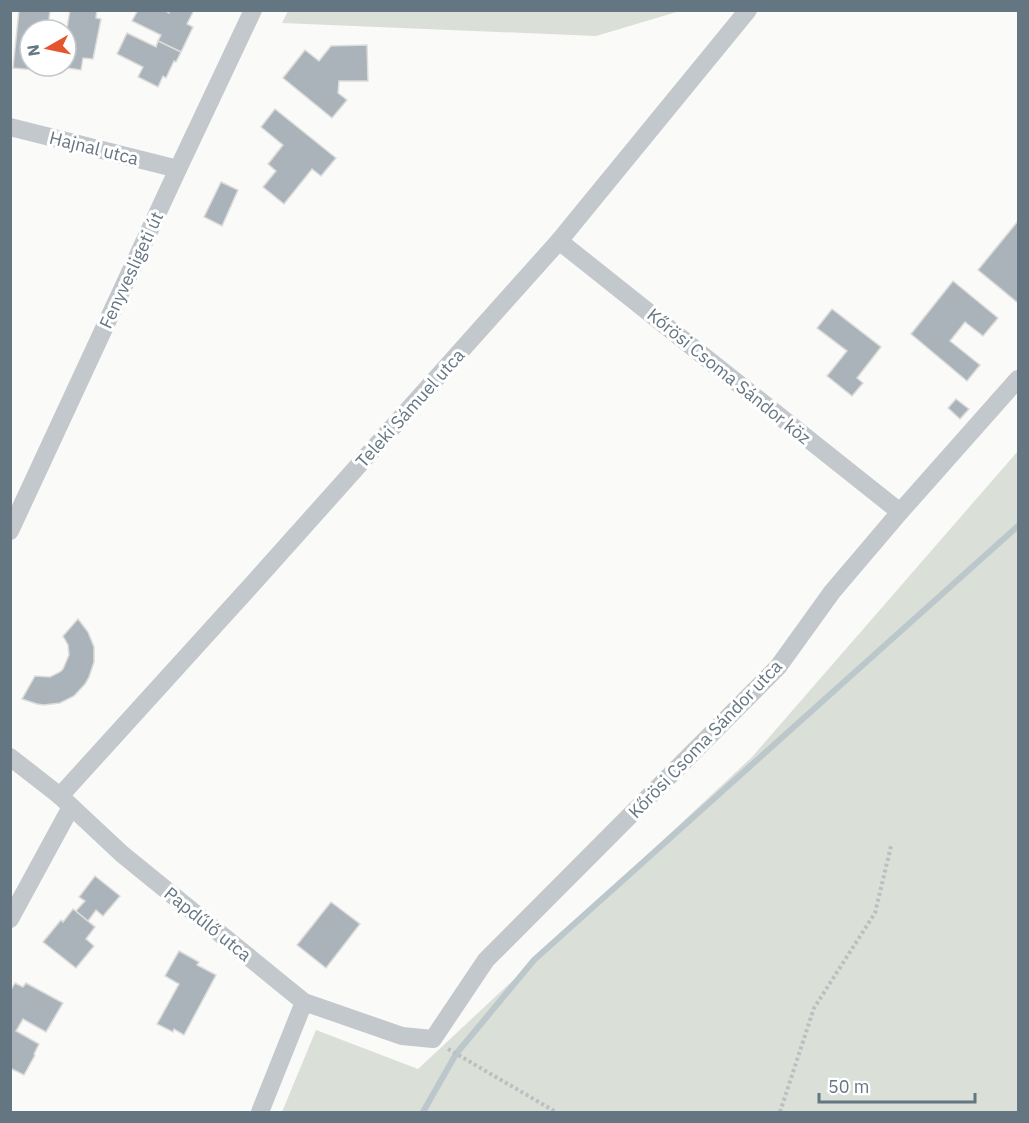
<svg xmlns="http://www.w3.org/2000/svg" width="1029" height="1123" font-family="'IBM Plex Sans',sans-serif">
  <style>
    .green { fill: #dadfd7 }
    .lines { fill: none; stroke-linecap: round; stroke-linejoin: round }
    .stream { stroke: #bbc7cb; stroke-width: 6 }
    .building { fill: #aab3b9; stroke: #dcdcda; stroke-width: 1.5 }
    .path { stroke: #bbbfc2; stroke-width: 4; stroke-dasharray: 3 3; stroke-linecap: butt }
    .street { stroke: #c3c8cc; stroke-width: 18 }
    .labels { text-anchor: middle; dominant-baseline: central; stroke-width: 6; stroke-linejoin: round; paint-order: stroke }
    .street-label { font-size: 18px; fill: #657683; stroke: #fff }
  </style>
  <rect width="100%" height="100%" fill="#fafaf8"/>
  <g class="green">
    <path d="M288,11V10L680,11L596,36L282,23Z"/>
    <path d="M1018,451V1112H282L316,1030L418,1069L752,757Z"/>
  </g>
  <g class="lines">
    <path class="stream" d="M423,1112L456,1054L534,960L1018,526"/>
  </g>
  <g class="building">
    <path d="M19,10H50L48,30H30V66H35V70L13,68Z"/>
    <path d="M70,10H97L96,18L101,19L93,59L83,58L81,70L60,67L66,66V34Z"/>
    <path d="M138,10H164L169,13V10H190L193,12L187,24L193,27L181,52L158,41L161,35L132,21Z"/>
    <path d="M127,33L156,47L158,41L181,52L176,62L174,61L166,78L163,76L158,87L138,77L143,67L117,54Z"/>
    <path d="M367,45L368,81H339L338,93L347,100L332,118L283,78L305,50L319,61L331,46Z"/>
    <path d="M275,109L336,158L321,176L312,169L284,204L263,187L276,171L268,164L283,145L261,127Z"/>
    <path d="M221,182L238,190L222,226L204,217Z"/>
    <path d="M1018,221V303L978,270Z"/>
    <path d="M953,281L998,318L983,336L965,322L950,341L980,365L967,381L911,334Z"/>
    <path d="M832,309L881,347L857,378L863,383L852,396L827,376L847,351L817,328Z"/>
    <path d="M956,399L969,409L960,419L948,408Z"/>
    <path d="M78,619L88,632L94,647V662L89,677L85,684L74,696L60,703L44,705L37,704L22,699L35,676L50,677L60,672L63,669L69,655L68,645L63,636Z"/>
    <path d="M95,876L120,896L103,916L96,910L88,921L76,911L85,901L79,897Z"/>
    <path d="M331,902L360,924L326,968L297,945Z"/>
    <path d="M73,909L95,927L86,939L94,946L76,968L43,942L61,920L63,922Z"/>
    <path d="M179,951L199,962L197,965L216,975L184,1035L174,1029L173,1032L157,1024L179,984L165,976Z"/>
    <path d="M15,983L23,987L26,983L63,1003L46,1032L23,1019L16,1031L39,1044L34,1054L35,1055L24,1075L10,1068V991Z"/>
  </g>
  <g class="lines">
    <g class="path">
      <path d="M448,1049L556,1112"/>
      <path d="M780,1112L814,1008L875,913L891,846"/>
    </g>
    <g class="street">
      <path d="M10,127L178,169"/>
      <path d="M559,241L900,512"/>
      <path d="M10,531L178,169L253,10"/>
      <path d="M10,757L60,796L122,854L304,1002L402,1036L433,1039L486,960L778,667L832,592L900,512L1018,379"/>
      <path d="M60,796L257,579L559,241L748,10"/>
      <path d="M10,919L71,807"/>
      <path d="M260,1112L304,1002"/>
    </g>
  </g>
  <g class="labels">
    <g class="street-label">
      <text transform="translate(94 148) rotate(14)">Hajnal utca</text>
      <text transform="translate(131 270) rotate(-65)">Fenyvesligeti út</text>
      <text transform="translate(729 376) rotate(39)">Kőrösi Csoma Sándor köz</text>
      <text transform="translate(410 408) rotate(-48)">Teleki Sámuel utca</text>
      <text transform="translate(705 739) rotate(-46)">Kőrösi Csoma Sándor utca</text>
      <text transform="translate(208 924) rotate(39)">Papdűlő utca</text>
    </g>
  </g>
  <rect width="1029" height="1123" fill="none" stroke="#657683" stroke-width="24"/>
  <g transform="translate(48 48) rotate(261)"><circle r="28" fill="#ffffff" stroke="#c1c8cd" stroke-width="1.5"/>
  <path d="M0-4.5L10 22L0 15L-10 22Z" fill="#e4572e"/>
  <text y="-9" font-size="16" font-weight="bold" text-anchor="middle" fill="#657683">N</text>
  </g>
  <path d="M819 1093v9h156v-9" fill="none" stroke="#657683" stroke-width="3"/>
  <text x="828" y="1093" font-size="18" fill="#657683" stroke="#ffffff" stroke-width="4.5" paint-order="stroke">50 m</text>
</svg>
